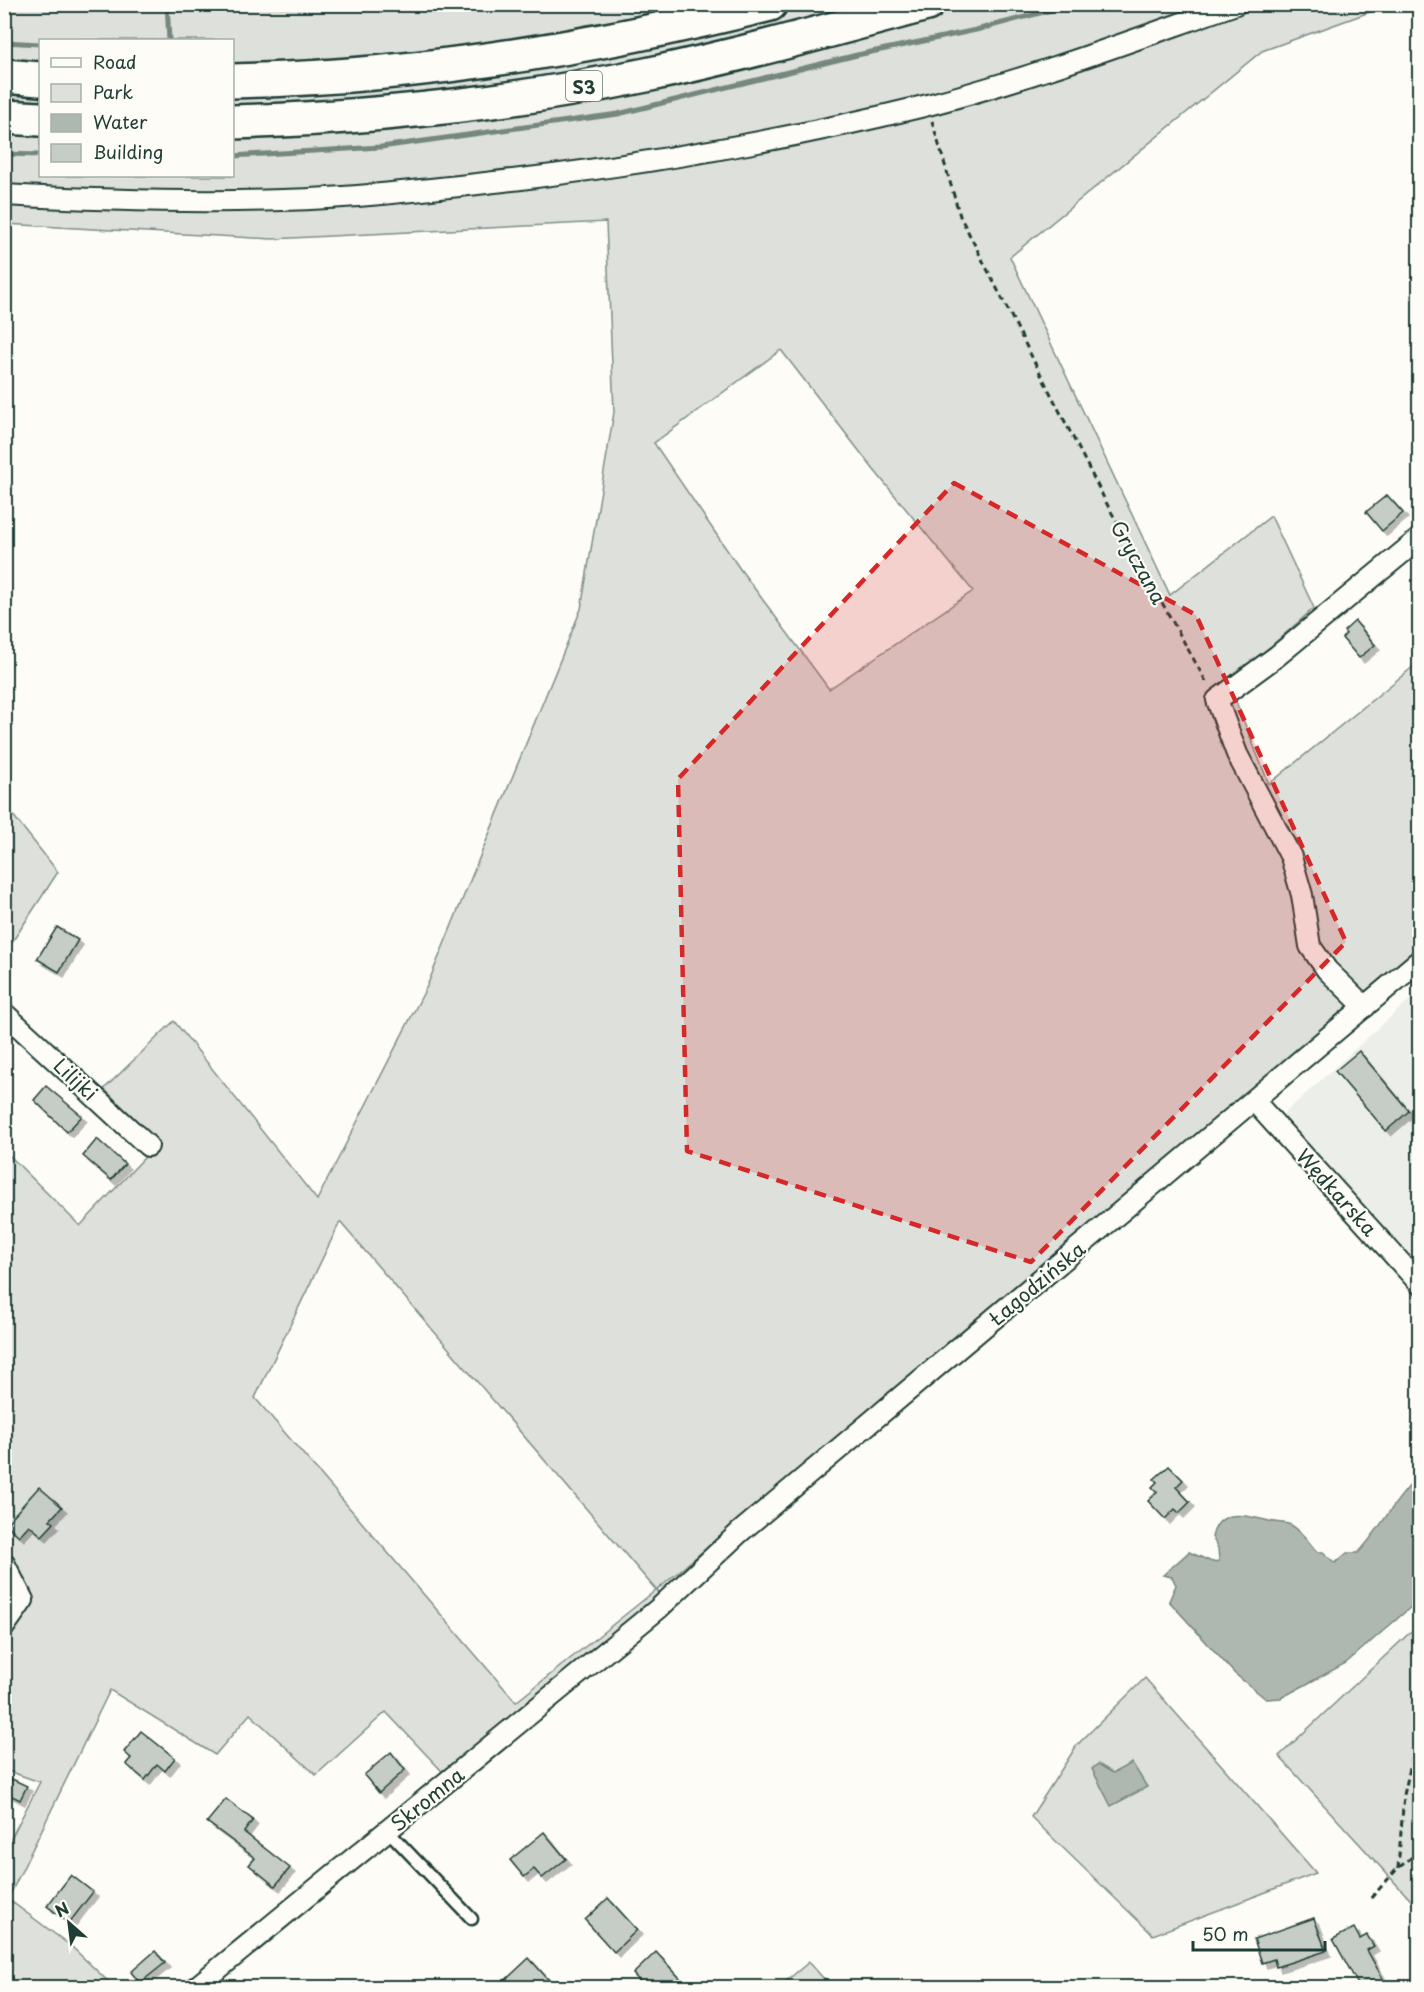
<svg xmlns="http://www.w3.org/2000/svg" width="1424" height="1992" font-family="'Playpen Sans',sans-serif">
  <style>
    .built { fill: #eceee9 }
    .green { fill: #dde0db; stroke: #7e8e88; stroke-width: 1.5; fill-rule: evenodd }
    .water { fill: #aeb8b1; stroke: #75877f; stroke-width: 1.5 }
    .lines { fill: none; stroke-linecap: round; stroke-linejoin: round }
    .stream { stroke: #75877f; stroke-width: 5 }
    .building { fill: #c6cdc7; stroke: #1f3d34; stroke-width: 1.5; filter: url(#shadow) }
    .lane-casing { stroke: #1f3d34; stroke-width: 15 }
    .street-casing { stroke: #1f3d34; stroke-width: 24 }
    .highway-casing { stroke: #1f3d34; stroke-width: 38 }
    .path { stroke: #1f3d34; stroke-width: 3; stroke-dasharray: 6 4.5; stroke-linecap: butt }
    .lane { stroke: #fdfcf7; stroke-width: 10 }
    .street { stroke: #fdfcf7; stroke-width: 20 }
    .highway { stroke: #fdfcf7; stroke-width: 33 }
    .marked { fill: #d62828; fill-opacity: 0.2; stroke: #d62828; stroke-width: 4.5; stroke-dasharray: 12 8; stroke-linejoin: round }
    .labels { text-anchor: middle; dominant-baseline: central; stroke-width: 4.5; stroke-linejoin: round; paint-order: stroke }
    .shield { fill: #fdfcf7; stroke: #62766e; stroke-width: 1.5 }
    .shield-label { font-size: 18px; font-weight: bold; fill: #1f3d34 }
    .street-label { font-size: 20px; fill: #1f3d34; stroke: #fdfcf7 }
  </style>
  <defs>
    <filter id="shadow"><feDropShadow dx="5" dy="5" stdDeviation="0" flood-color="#0004"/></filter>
  </defs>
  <rect width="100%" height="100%" fill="#fdfcf7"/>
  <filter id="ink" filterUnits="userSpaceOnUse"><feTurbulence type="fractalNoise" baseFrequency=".0167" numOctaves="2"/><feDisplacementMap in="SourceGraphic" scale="12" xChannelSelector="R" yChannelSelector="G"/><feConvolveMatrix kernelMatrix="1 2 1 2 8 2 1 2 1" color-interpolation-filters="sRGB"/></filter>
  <g filter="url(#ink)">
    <path class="built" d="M1419,991V1273L1278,1119Z"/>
    <g class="green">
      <path d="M5,5H1389L1262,51L1010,257L1170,595L1271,516L1314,608L1229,684L1269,784L1419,662V946L657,1590L672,1609L457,1787L386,1712L316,1775L250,1714L215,1755L110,1690L8,1899L71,1946L114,1987H5L4,1852L40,1782L5,1770V1151L80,1226L159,1142L104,1089L174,1021L317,1200L427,986L581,609L614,412L606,222L272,239L5,224ZM40,40H232V176H40ZM781,350L874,470L973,591L829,689L740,569L654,443ZM340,1222L656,1590L516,1702L255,1398Z"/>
      <path d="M5,805L58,872L5,953Z"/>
      <path d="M1419,1624V1909L1279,1756Z"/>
      <path d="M1145,1678L1316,1873L1153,1935L1031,1817L1077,1745Z"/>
      <path d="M809,1962L831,1987H779Z"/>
    </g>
    <g class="water">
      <path d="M58,5H119C105,13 72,13 58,5Z"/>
      <path d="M1419,1476V1600L1346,1663L1281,1698L1266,1699L1235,1674L1169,1601L1176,1585L1172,1577L1163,1575L1189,1552L1212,1562L1219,1561L1218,1548L1212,1537C1219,1506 1248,1516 1269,1521C1276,1523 1285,1522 1291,1525C1302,1531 1309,1543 1317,1552H1323L1335,1563L1347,1553H1358C1381,1529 1394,1499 1419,1476Z"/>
      <path d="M1132,1763L1147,1787L1111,1806L1092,1769L1098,1764L1113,1773Z"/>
    </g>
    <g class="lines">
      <g class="stream">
        <path d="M167,4L169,40"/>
        <path d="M4,42L40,44"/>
        <path d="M4,154L40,155"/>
        <path d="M232,156L381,147L618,114L857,55L976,30L1074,4"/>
      </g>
    </g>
    <g class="building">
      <path d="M1387,495L1403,513L1382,531L1366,512Z"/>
      <path d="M1355,621L1375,645L1359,658L1342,638L1346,634L1344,631Z"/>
      <path d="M57,927L78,940L59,972L37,959Z"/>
      <path d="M1359,1051L1409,1111L1386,1131L1335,1071Z"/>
      <path d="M46,1086L82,1116L67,1132L34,1100Z"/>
      <path d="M97,1139L125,1164L111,1180L83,1156Z"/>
      <path d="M1169,1466L1183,1480L1176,1487L1190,1502L1179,1513L1175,1509L1165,1519L1148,1501L1157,1492L1152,1487L1157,1482L1154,1479Z"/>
      <path d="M39,1487L62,1507L50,1520L54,1523L42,1536L29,1525L19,1536L6,1524Z"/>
      <path d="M141,1731L175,1758L165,1771L157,1764L145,1780L126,1764L131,1758L124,1752Z"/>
      <path d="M391,1752L405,1770L379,1793L364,1775Z"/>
      <path d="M12,1779L27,1786L20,1800L6,1793Z"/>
      <path d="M226,1799L253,1820L244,1832L290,1868L275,1886L249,1865L255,1858L207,1822Z"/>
      <path d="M544,1832L566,1859L542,1878L534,1869L524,1877L510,1860Z"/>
      <path d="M71,1875L93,1892L69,1923L47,1906Z"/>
      <path d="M608,1898L637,1930L614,1952L585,1920Z"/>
      <path d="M1314,1918L1326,1951L1276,1967L1274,1959L1262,1963L1254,1939Z"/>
      <path d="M1354,1928L1360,1939L1367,1935L1374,1946L1367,1950L1388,1988H1360L1333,1939Z"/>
      <path d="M155,1951L165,1963L140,1983L131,1972Z"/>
      <path d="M656,1952L689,1988H646L633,1974Z"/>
      <path d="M529,1958L556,1988H497Z"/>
    </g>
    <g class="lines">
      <g class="lane-casing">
        <path id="lane" d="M388,1831L472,1919"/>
      </g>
      <g class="street-casing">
        <g id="street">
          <path d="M4,195C97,200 190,203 282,200C362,198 441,188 521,179C657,162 791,139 924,106C1030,79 1133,40 1236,4"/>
          <path d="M1365,1007L1327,970L1310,946L1302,895L1291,857L1237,754L1217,700L1277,656L1420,538"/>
          <path d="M4,1013L148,1146"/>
          <path d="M1254,1101L1420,1284"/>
          <path d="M4,1563L23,1600L4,1627"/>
          <path d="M195,1988L658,1609L740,1532L1420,960"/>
        </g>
      </g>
      <g class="highway-casing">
        <g id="highway">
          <path d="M4,76L40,79"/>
          <path d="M232,81C413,77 595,48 770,4"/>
          <path d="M4,117L40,119"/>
          <path d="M232,122C371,118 510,103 646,75C741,55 834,29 927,4"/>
        </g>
      </g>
      <g class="path">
        <path d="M932,121L960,216L1108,506L1208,685"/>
        <path d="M1398,1868L1404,1795L1420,1723"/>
        <path d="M1371,1898L1398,1868L1420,1851"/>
      </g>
      <use href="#lane" class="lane"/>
      <use href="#street" class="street"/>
      <use href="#highway" class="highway"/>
    </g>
  </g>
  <path class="marked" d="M954,483L1196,615L1346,942L1031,1262L687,1151L678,779Z"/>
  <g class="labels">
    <rect class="shield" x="566" y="71" width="36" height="30" rx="4.5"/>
    <g class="shield-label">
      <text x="584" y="86">S3</text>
    </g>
    <g class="street-label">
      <text transform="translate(1139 562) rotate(61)">Gryczana</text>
      <text transform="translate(76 1079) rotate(43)">Lilijki</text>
      <text transform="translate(1337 1192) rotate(48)">Wędkarska</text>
      <text transform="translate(1037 1283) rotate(-40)">Łagodzińska</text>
      <text transform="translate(427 1799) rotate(-39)">Skromna</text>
    </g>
  </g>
  <rect width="1424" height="1992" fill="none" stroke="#fdfcf7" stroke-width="24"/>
  <rect x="12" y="12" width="1400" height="1968" fill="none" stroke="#1f3d34" stroke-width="2" filter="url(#ink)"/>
  <rect x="39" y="39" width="195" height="138" fill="#fdfcf7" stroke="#a4b0a9" stroke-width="1.5"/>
  <rect x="51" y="58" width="30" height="9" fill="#fdfcf7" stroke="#a4b0a9" stroke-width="1.5"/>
  <text x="93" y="69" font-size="18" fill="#1f3d34">Road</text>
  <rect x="51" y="84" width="30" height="18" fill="#dde0db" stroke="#a4b0a9" stroke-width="1.5"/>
  <text x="93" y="99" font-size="18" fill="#1f3d34">Park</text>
  <rect x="51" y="114" width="30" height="18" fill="#aeb8b1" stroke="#a4b0a9" stroke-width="1.5"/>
  <text x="93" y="129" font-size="18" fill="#1f3d34">Water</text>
  <rect x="51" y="144" width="30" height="18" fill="#c6cdc7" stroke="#a4b0a9" stroke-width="1.5"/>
  <text x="93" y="159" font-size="18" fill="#1f3d34">Building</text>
  <g transform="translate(69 1923) rotate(332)" stroke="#fdfcf7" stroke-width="4.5" paint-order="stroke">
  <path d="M0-4.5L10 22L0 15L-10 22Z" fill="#1f3d34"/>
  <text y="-9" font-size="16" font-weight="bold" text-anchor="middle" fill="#1f3d34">N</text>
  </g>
  <path d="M1193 1941v9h132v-9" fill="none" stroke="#1f3d34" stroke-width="3"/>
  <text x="1202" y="1941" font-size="18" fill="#1f3d34" stroke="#fdfcf7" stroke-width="4.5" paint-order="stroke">50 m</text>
</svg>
